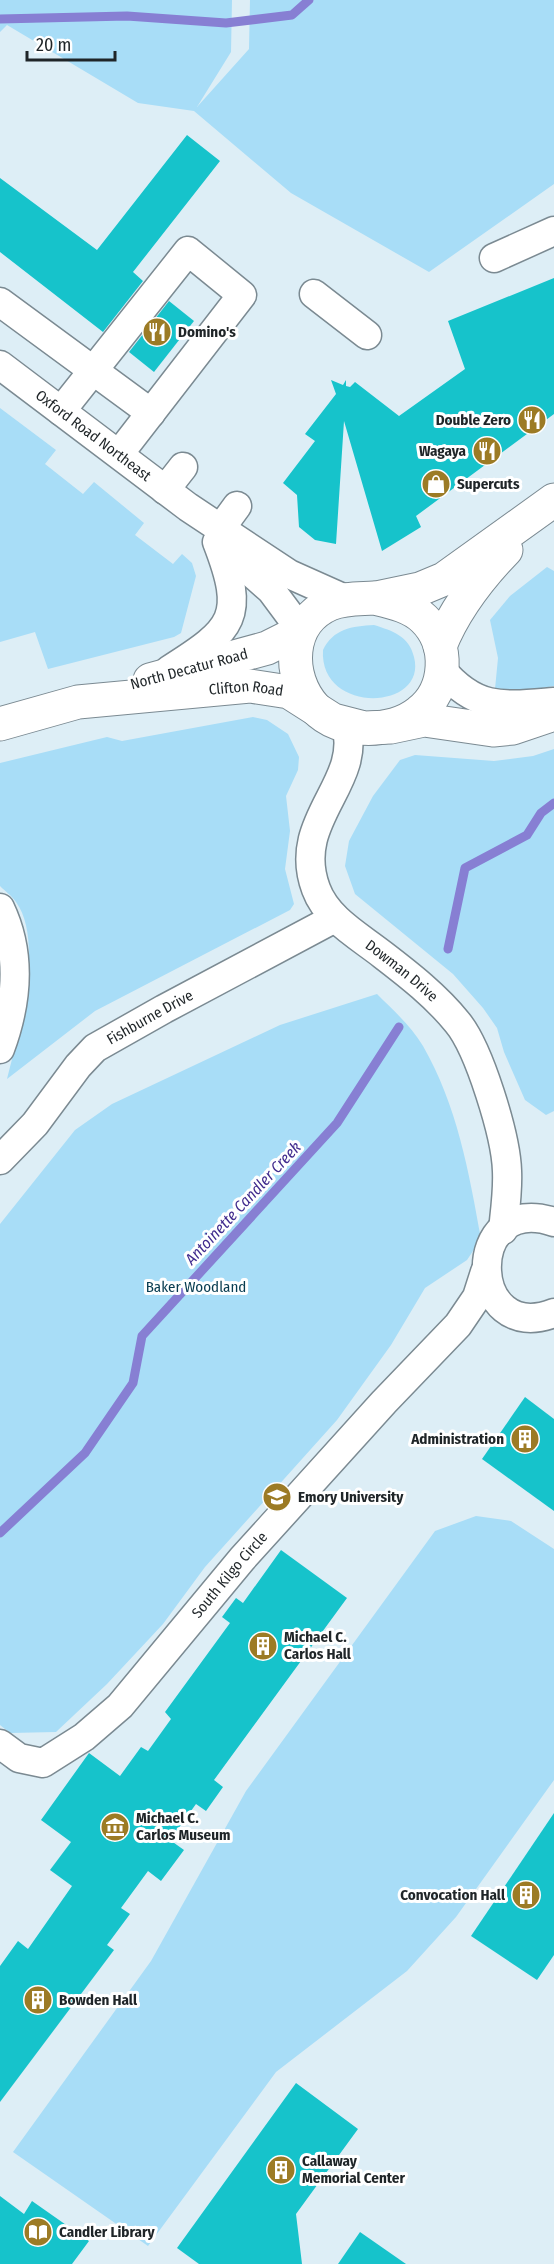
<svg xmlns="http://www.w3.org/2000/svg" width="554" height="2264" font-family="'Fira Sans Condensed',sans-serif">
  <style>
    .green { fill: #a8ddf7 }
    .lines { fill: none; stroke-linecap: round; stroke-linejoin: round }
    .stream { stroke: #877fd3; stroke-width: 9 }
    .building { fill: #16c3cb }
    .minor-casing { stroke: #7b8a92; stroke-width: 31 }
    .major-casing { stroke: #7b8a92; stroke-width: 35 }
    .minor { stroke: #fff; stroke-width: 28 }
    .major { stroke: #fff; stroke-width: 33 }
    .labels { text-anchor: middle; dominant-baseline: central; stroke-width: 6; stroke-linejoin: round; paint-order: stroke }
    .poi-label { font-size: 15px; font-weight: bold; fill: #1f2528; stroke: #fff; text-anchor: start }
    .street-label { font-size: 15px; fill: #1f2528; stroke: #fff }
    .park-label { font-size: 15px; fill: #063b4f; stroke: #fff }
    .water-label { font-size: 16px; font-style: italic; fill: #412c8e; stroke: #fff }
  </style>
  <rect width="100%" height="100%" fill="#ddeef6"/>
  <g class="green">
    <path d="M0,0H232L231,52L197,107L249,49L250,0H554V184L429,272L291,193L194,111L138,103L7,25L0,32Z"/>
    <path d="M0,408L56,450L45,464L83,494L94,482L144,523L135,535L173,564L182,554L192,563L196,576L181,633L174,637L48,669L35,632L0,642Z"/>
    <path d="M547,567L554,571V686L514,693L495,689L498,658L490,620L510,596Z"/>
    <path d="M374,625C393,631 409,636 414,657C428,711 319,715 323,650C333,629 352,626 374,625Z"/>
    <path d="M253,717L267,720L288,734L299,757L298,770L286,796L290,831L285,869L294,904L290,910L95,1011L7,1079C18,1035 45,942 16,902C12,896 5,891 0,886V763L107,737L122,741Z"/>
    <path d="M554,749V1111L546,1115L525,1100L504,1052L497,1028L483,1008L453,974L355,894L345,866L349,841L373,796L400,760L415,755L494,761L533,756Z"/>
    <path d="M377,994C393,1010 411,1026 423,1046C457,1105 469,1172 481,1239L467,1260L425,1288L391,1345L337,1420L205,1567L163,1624L107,1684L56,1732L10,1733L0,1725V1224L75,1130L112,1104L280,1025Z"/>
    <path d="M476,1516L511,1521L554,1549V1780L456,1917L407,1971L276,2072L148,2246L13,2152L151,1961L246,1791L435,1531Z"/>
  </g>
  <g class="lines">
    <g class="stream">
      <path d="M0,19L127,16L226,23L292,15L309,0"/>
      <path d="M448,949L465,868L527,835L541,813L554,803"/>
      <path d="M0,1533L85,1453L133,1383L142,1336L337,1123L399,1027"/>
    </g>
  </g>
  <g class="building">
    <path d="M187,135L220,161L133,272L143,281L103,332L0,252V178L97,250Z"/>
    <path d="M554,278V414L416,516L421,527L382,551L344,421L336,544L315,540L299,527L297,495L283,483L315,441L305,434L336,394L331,380L343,385L346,380V386L350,387L355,382L399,416L465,369L448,321Z"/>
    <path d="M169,301L194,321L154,372L129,352Z"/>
    <path d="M525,1397L554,1419V1511L482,1459Z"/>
    <path d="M281,1550L347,1598L214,1780L223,1787L206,1811L196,1804L170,1840L184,1850L161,1881L148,1871L121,1908L130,1914L107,1945L114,1950L0,2102V1966L18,1941L28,1949L72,1886L50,1870L71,1842L41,1820L89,1753L120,1776L141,1747L148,1751L171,1719L165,1712L230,1623L222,1617L236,1598L243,1603Z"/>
    <path d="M554,1813V1955L537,1980L471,1936Z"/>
    <path d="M296,2083L358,2129L296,2214L302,2264H199L177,2248Z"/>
    <path d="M0,2196L24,2214L32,2201L89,2241L72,2264H0Z"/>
    <path d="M360,2232L406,2264H338Z"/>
  </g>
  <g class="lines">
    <g class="minor-casing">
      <g id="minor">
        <path d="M494,258L554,231"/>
        <path d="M314,294L367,335"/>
        <path d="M0,302L151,413"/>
        <path id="s1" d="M0,365L188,507L289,574L345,599"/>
        <path d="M61,411L188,251L242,295L119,454"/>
        <path d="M165,490L183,467"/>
        <path d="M221,528L237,506"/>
        <path d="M218,543L271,590L300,629"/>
        <path d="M169,670C234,629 246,617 217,542"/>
        <path d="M442,670C477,711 504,706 554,702"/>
        <path id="s2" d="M346,725C363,784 290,820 316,889C327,919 359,936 383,955C409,975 436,996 457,1022C479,1048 506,1136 507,1171C508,1191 505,1211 503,1230"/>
        <path d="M0,908C22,954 17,1003 0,1049"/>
        <path id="s3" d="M0,1160L35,1124L78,1066L95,1048L164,1009L335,918"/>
        <path d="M554,1222C462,1191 467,1347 554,1313"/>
        <path id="s4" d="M0,1744L19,1758L43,1763L84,1737L120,1706L242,1559L384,1402L458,1325L477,1297L485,1272"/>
      </g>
    </g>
    <g class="major-casing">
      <g id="major">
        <path d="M374,598C391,602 411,606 424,619C450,644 448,690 419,712C392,734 340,735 315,708C286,676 288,622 330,604C344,598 359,599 374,598Z"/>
        <path d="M377,598L420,589L444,579L554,500"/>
        <path d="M440,646C454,611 480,577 506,550"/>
        <path d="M150,680L267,648L299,632"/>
        <path id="s5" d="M0,724L78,702L250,686L289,692L333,720L364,728L391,727L424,720L493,730L513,728L554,714"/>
      </g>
    </g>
    <use href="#minor" class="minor"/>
    <use href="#major" class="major"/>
  </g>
  <defs>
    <g id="restaurant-disc" transform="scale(1.5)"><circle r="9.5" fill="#9c7b25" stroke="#fff"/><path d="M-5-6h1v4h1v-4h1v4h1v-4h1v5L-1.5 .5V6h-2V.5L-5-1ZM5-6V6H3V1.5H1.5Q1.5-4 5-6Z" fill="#fff"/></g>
    <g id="shop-disc" transform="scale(1.5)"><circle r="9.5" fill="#9c7b25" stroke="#fff"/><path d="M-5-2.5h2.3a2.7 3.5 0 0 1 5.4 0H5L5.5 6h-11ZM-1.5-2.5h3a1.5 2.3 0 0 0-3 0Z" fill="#fff"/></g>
    <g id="building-disc" transform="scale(1.5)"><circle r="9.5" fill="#9c7b25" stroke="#fff"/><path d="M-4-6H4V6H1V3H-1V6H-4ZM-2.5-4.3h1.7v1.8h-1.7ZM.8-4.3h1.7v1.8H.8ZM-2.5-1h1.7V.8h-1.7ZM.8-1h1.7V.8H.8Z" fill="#fff"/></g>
    <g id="university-disc" transform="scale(1.5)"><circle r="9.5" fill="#9c7b25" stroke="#fff"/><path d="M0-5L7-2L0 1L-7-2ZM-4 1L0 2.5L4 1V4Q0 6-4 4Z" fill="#fff"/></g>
    <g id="museum-disc" transform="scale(1.5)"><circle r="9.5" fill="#9c7b25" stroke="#fff"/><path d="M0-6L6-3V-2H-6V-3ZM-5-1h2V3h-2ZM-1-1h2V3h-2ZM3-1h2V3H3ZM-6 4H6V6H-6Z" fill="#fff"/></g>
    <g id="library-disc" transform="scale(1.5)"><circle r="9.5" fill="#9c7b25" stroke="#fff"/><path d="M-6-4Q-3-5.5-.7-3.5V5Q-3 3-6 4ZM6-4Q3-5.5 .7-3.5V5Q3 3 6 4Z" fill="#fff"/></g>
  </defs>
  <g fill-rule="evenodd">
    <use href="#restaurant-disc" x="157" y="332"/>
    <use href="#restaurant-disc" x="532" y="420"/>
    <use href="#restaurant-disc" x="487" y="451"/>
    <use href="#shop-disc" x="436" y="484"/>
    <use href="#building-disc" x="525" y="1439"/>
    <use href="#university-disc" x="277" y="1497"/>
    <use href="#building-disc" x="263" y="1646"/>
    <use href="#museum-disc" x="115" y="1827"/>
    <use href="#building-disc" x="526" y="1895"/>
    <use href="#building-disc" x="38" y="2000"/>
    <use href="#building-disc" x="281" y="2170"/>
    <use href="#library-disc" x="38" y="2232"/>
  </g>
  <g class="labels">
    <g class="poi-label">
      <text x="178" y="332">Domino's</text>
      <text x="511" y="420" text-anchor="end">Double Zero</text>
      <text x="466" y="451" text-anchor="end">Wagaya</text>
      <text x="457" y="484">Supercuts</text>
      <text x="504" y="1439" text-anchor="end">Administration</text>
      <text x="298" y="1497">Emory University</text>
      <text x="284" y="1637">Michael C.<tspan x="284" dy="17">Carlos Hall</tspan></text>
      <text x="136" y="1818">Michael C.<tspan x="136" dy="17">Carlos Museum</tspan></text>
      <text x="505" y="1895" text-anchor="end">Convocation Hall</text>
      <text x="59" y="2000">Bowden Hall</text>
      <text x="302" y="2161">Callaway<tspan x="302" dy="17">Memorial Center</tspan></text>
      <text x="59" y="2232">Candler Library</text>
    </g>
    <g class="street-label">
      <text stroke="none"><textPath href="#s1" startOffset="117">Oxford Road Northeast</textPath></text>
      <text transform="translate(189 669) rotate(-15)">North Decatur Road</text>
      <text stroke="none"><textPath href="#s5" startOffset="250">Clifton Road</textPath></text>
      <text stroke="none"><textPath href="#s2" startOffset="292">Dowman Drive</textPath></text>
      <text stroke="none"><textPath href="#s3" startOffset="210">Fishburne Drive</textPath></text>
      <text stroke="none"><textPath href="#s4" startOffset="315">South Kilgo Circle</textPath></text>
    </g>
    <g class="park-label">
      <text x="196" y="1287">Baker Woodland</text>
    </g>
    <g class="water-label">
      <text transform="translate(243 1203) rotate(-47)">Antoinette Candler Creek</text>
    </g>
  </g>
  <path d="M27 51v9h88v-9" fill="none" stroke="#1f2528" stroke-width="3"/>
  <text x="36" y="51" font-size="18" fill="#1f2528" stroke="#ffffff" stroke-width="4.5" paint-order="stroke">20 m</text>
</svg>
